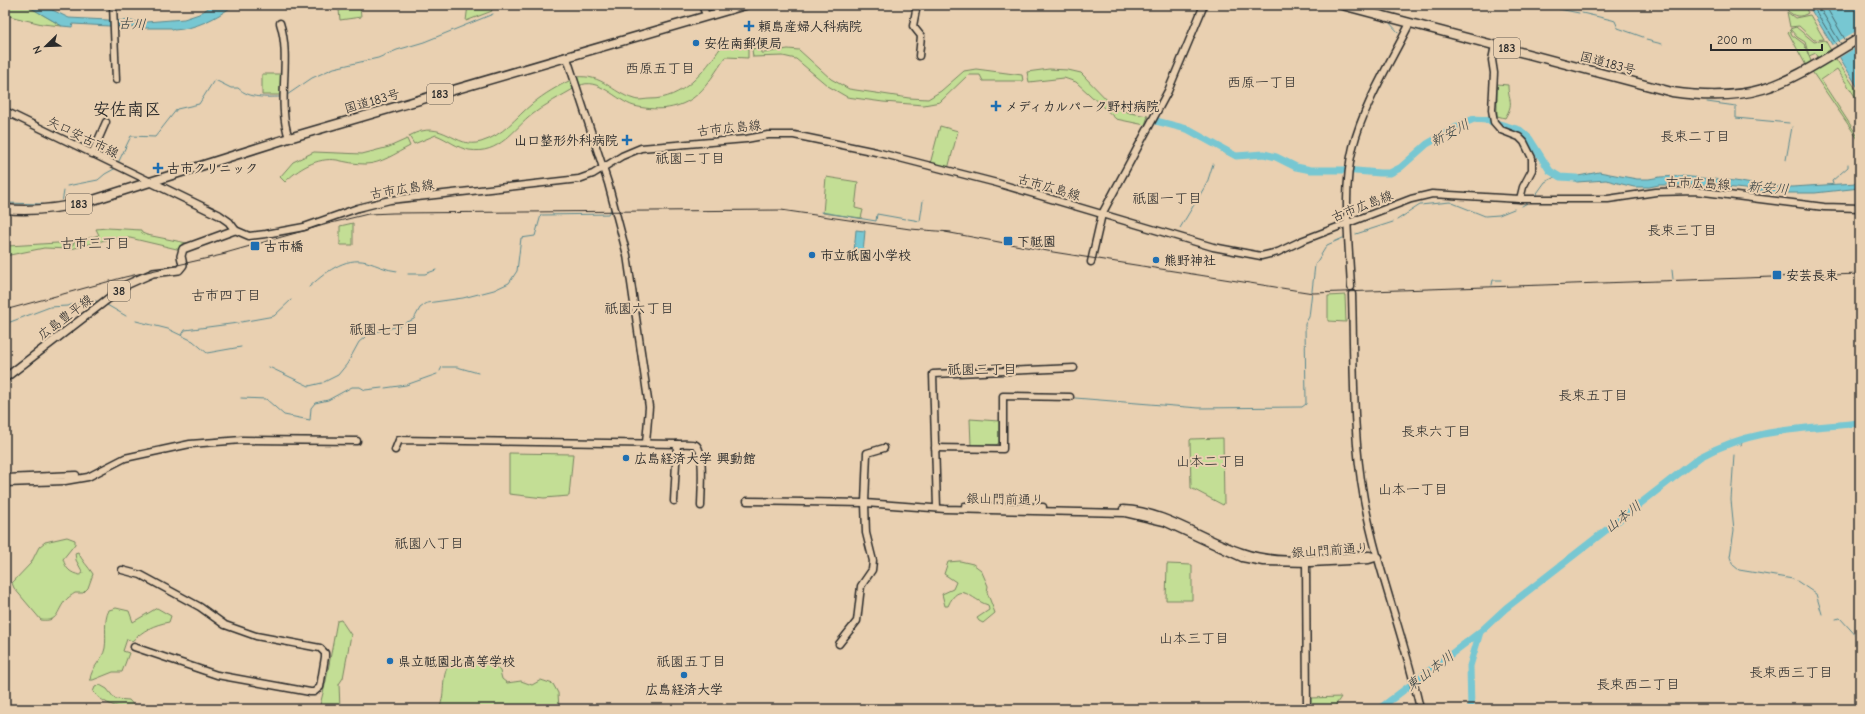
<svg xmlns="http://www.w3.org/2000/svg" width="1865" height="714" font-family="'Comic Neue','Klee One',sans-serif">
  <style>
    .green { fill: #c3de95; stroke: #778460 }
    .water { fill: #77c7d2; stroke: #59898f }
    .pier { fill: #e9d0b1 }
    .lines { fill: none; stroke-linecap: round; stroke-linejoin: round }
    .shore { stroke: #49696e; stroke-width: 1 }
    .stream { stroke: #59898f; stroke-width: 1 }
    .river { stroke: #77c7d2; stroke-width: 7 }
    .secondary-casing { stroke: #2b2b2b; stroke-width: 9 }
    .primary-casing { stroke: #2b2b2b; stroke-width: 10 }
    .highway-casing { stroke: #2b2b2b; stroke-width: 11 }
    .secondary { stroke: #e9d0b1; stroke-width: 6 }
    .primary { stroke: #e9d0b1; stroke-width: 7 }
    .highway { stroke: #e9d0b1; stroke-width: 8 }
    .rail { stroke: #2b2b2b; stroke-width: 1 }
    .poi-dot { fill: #1f6fb2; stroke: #e9d0b1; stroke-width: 1.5 }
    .labels { text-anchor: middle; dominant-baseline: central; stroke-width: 4; stroke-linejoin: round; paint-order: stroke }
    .shield { fill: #e9d0b1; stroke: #645c53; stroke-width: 1 }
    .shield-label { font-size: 12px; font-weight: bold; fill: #2b2b2b }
    .poi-label { font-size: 13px; font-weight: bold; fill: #2b2b2b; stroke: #e9d0b1; text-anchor: start }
    .street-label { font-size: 13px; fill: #2b2b2b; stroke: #e9d0b1 }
    .water-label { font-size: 14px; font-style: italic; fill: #364244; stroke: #e9d0b1 }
    .neighbourhood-label { font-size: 14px; fill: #2b2b2b; stroke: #e9d0b1 }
    .district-label { font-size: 17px; font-weight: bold; fill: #2b2b2b; stroke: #e9d0b1 }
  </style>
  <rect width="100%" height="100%" fill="#e9d0b1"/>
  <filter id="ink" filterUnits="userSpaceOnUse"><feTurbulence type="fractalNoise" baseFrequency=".025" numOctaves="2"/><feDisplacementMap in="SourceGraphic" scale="8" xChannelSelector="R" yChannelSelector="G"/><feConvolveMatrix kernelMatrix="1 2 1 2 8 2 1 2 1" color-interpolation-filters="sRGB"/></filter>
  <g filter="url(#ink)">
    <g class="green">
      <path d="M12,5H26L62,26L42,24L5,15V7Z"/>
      <path d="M468,5H490L492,11L466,21Z"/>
      <path d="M1789,5H1793L1795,7L1804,5L1808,13C1800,18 1794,17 1787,10Z"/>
      <path d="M360,6L361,17L340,20L339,10Z"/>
      <path d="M1787,12L1795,18L1810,15L1824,39L1814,40L1799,26L1790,27Z"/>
      <path d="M1796,27L1814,42L1825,40L1833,54L1820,61L1816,53L1809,56L1805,42L1797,37L1790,29Z"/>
      <path d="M1790,30L1792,35L1804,44L1813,66L1808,69L1788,32Z"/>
      <path d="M727,45L748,47V58L726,57C716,70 707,88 693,98C676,110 655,111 634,106C617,101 597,76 579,86L575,77C604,74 610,92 634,99C639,101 645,99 650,99C683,99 704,72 721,47Z"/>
      <path d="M761,47L762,53H764L788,49L799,50L831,79L849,89L909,98L928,99L941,91L964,71L976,69L1022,75L1023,81H983L980,75H968L940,102L924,105L883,102L847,97L828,86L796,59L783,56L753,57L752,49Z"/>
      <path d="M1834,56L1860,95V104L1837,69L1821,80L1857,135L1860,133V142L1811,70Z"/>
      <path d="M1049,69L1068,70L1081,73L1113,106L1130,113L1148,116L1145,125L1116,119L1076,82L1064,78L1029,82L1027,72Z"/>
      <path d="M262,74H281L280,95H262Z"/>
      <path d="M571,80L575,88C561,96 546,104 533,114C513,129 500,155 469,150C457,148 447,139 436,135L414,144L409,136C444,117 454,150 481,142C504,135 515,118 532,104C544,94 558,86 571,80Z"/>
      <path d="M1497,84L1508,85C1508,102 1515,101 1505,118L1497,116Z"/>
      <path d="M940,126L958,131L948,169L930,164Z"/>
      <path d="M407,139L410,146C396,153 381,164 365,164C355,164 346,162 337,160C317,157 298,169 285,182L280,177L293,162L314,152L362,154L389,147Z"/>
      <path d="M826,177L858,182L855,208L863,210L861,218L823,213Z"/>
      <path d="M353,223V245H340V226Z"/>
      <path d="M107,228L141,230L142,233L147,235L187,243L181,250L130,238H113L71,249L44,248L5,256V249L8,246L57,243L73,245V243L99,235L96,229Z"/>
      <path d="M1345,295L1346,322L1328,321V296Z"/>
      <path d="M970,419L999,421V443L996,445H971Z"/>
      <path d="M1223,438L1224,504L1223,505L1191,488L1190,440L1191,439Z"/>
      <path d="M509,453L573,454L569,496L544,498L509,494Z"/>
      <path d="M67,537L75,540V544L63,559C66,569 70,573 80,575L83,573L76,560L75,553L78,552C82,561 88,566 93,574L88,588L83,593H75C72,595 67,598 65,601C56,612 59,622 41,620L14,588L12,583L31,563L39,547L45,542Z"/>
      <path d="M960,561L973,564L981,570L988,586L987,592L995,613L983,623L979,621L977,618L989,610L988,605C971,600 960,579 948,606H945L942,594L953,589L956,582L944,574L948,562Z"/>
      <path d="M1167,564L1192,565V600H1166Z"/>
      <path d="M116,608L129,611L133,622L157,608L171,616L169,622C153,625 144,630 132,641L127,639L123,651L129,653L122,672H113L93,680H90C91,667 103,660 105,648C107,635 103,622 109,610Z"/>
      <path d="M341,620L351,635L343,678L339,684L340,709H319L326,681L337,621Z"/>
      <path d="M461,658L469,661L487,658L500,671L502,679L507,683L521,681L532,685L541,680L553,684L558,693L559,709H439C447,691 439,676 452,659Z"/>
      <path d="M100,685L107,689L115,699L129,700L137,709C120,709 105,705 93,692L95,687Z"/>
      <path d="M1341,697L1333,709H1310V698Z"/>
    </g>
    <g class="water">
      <path d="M26,5H42L69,18L146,22L184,19L199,14L213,5H234C217,18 195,29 174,30L171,28H146L73,24L72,27L62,26Z"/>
      <path d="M1808,5H1860V91Z"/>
      <path d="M1599,172L1637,179H1649L1660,177L1680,176L1735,181L1763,186L1792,187L1856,183L1860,180V188L1815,193H1782L1707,185H1659L1649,187H1634L1606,180L1577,182L1568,178Z"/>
      <path d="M856,230L865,231L863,253L854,252Z"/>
    </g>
    <path class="pier" d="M1860,29V45L1837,59L1830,46Z"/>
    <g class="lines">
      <g class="shore">
        <path d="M1812,5L1837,46"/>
        <path d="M1818,5L1841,44"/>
        <path d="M1825,5L1846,41"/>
      </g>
      <g class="stream">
        <path d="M1370,5L1376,9"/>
        <path d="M1558,5L1559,9L1579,13"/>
        <path d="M1582,13L1612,20L1615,21L1618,28L1643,37"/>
        <path d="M1388,21L1398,32"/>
        <path d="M1646,40L1662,44"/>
        <path d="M215,80L231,88H238C250,99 265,97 280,97"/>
        <path d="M287,95L312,78L334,68L378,58L397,50L424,42L493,14"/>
        <path d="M1707,102L1736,106V118L1789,123"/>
        <path d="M1226,154L1228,153"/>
        <path d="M1786,160L1792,127"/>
        <path d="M118,163L131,136L155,137L177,109L199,104L213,82"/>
        <path d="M1833,184L1832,181L1848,167V164"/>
        <path d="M67,186L98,180L105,174L116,168"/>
        <path d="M1535,196L1545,182L1557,176"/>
        <path d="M5,203L42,204"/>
        <path d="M50,204L62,203L64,191"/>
        <path d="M1522,206L1529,202"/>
        <path d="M821,212L876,221L877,214L905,219"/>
        <path d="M908,219L920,221L923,201"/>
        <path d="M1397,220L1420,205L1450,202L1485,216L1499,215L1514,209"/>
        <path d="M1180,228L1207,183L1213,164"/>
        <path d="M1356,234L1393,222"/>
        <path d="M1672,270L1673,279"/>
        <path d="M408,274H425L436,270"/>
        <path d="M1492,285L1493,280H1501"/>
        <path d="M309,287C324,274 344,256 367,262C377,265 386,270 397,271"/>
        <path d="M107,305L126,316"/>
        <path d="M136,321L168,329L193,341L207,353L241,347"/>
        <path d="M241,322L274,316L291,300"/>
        <path d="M5,324L50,307L67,306L91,300L100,302"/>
        <path d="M182,335L185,330L238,323"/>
        <path d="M269,367L309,386L322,383"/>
        <path d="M440,371L442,367H457L478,373"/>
        <path d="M324,382L338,375L347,364L359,342L370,333L399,326L414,319L420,308L427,303L463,298L494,290L509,283L517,271L521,238L535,236L541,215L608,214L612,208"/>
        <path d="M385,388L406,385L437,374"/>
        <path d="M241,398L266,399L284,415L310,420L311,408L315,403L328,400L352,387H360L365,390L382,388"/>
        <path d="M1075,398L1199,408L1302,407L1306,404L1305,324L1309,317L1315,265L1327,245L1343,238"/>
        <path d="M1741,445L1744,439"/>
        <path d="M1734,455L1731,500L1734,530L1730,557L1733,565L1739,570L1793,579"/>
        <path d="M1797,581L1816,594L1822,614"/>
        <path d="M1836,619L1840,618L1860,640"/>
      </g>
      <g class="river">
        <path d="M1156,121L1187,129L1236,156L1264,154L1276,157L1296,167L1311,170H1344L1380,173H1390L1400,168L1427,144L1462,124L1474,119L1486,120L1520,130L1529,138L1550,171L1560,177L1576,178"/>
        <path d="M1379,709L1480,632L1506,608L1700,457C1752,428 1803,429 1860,423"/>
        <path d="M1471,709L1470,666L1480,632"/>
      </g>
      <g class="secondary-casing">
        <g id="secondary">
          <path d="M113,5L116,80"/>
          <path d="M702,5L706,15"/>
          <path d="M917,5L913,26L921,36L919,56"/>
          <path d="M280,23C292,60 276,101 289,138"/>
          <path d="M1495,45L1492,60L1494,73L1492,110L1494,122L1501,130L1519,137L1524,142L1532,158V170L1523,187L1520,199"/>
          <path d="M567,58L608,183L627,255L649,407L646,443"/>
          <path d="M5,111L151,182"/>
          <path d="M92,154L106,122"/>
          <path d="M235,230L249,236L266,234L304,227L358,208L390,200L579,179L593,174L622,156L641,148L746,139L768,135H794L876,152L997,183L1213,247L1261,256L1278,252L1301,241L1411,199L1432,194L1520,199H1608L1656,192L1696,191L1824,207L1860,208"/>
          <path d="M1091,262L1102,214L1168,91L1204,5"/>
          <path d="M1351,287C1349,242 1342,192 1353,147C1364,104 1390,63 1410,23"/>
          <path d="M1352,294C1354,360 1352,434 1364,499C1377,570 1405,638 1420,709"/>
          <path d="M677,444C682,444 691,443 696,445C705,451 701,495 701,506"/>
          <path d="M935,448L1003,449V396L1070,397"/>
          <path d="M395,450L399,440L677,444L674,501"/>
          <path d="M5,478L76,475"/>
          <path d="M5,483L65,481L88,477L125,458L190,444L242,440L357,441"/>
          <path d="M747,501L865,503L945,509L1125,513L1164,522L1242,558L1263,562L1310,563L1369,560L1379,557"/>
          <path d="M965,506L1043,507"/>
          <path d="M937,508L933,374L1074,368"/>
          <path d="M1123,509C1166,511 1202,539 1242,552C1281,566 1328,557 1369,555L1376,557"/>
          <path d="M1306,563L1307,709"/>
          <path d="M122,570L141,575L200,607L225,625L256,636L320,648L325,653V657L320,687L314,692H310L217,675L134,647"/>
          <path d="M839,644L857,621L861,586L872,570L873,561L866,533L865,503L867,453L884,448"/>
        </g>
      </g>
      <g class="primary-casing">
        <path id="primary" d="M5,378L126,285L153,273L179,270L183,265L181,256L183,249L235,230L229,222L219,215L151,182"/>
      </g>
      <g class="highway-casing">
        <g id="highway">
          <path d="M1342,5L1672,92C1760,105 1788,81 1860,38"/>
          <path d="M5,209C34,212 62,208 90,201L289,138L745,5"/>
        </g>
      </g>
      <use href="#secondary" class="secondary"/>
      <use href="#primary" class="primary"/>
      <use href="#highway" class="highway"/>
      <g class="rail">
        <path d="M945,232L1053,252L1313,293L1860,274"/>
        <path d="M222,254L331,223L368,214L393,213L781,210L910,229L951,232"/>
        <path d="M5,310L125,277L226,254"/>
      </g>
    </g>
  </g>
  <g class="poi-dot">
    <path d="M747 20h4v4h4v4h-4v4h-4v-4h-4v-4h4z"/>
    <circle cx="696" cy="43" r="4"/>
    <path d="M994 100h4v4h4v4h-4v4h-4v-4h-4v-4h4z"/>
    <path d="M625 134h4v4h4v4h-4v4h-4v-4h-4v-4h4z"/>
    <path d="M156 162h4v4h4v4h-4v4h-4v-4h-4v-4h4z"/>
    <rect x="1003" y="236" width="10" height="10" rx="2"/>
    <rect x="250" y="241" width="10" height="10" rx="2"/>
    <circle cx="812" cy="255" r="4"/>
    <circle cx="1156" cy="260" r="4"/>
    <rect x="1772" y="270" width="10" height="10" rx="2"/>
    <circle cx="626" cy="458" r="4"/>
    <circle cx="390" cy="661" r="4"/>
    <circle cx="684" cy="675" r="4"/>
  </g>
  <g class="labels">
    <g class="shield">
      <rect x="1494" y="38" width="26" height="20" rx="3"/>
      <rect x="427" y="84" width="26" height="20" rx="3"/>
      <rect x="66" y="194" width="26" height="20" rx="3"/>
      <rect x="108" y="281" width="22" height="20" rx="3"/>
    </g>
    <g class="shield-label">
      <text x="1507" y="48">183</text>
      <text x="440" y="94">183</text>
      <text x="79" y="204">183</text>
      <text x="119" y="291">38</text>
    </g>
    <g class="poi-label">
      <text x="758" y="26">頼島産婦人科病院</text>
      <text x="704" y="43">安佐南郵便局</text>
      <text x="1005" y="106">メディカルパーク野村病院</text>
      <text x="618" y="140" text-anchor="end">山口整形外科病院</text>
      <text x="167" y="168">古市クリニック</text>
      <text x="1017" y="241">下祗園</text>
      <text x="264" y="246">古市橋</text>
      <text x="820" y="255">市立祇園小学校</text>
      <text x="1164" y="260">熊野神社</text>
      <text x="1786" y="275">安芸長束</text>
      <text x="634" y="458">広島経済大学 興動館</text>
      <text x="398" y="661">県立祗園北高等学校</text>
      <text x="684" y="689" text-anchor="middle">広島経済大学</text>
    </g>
    <g class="street-label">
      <text transform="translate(1608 63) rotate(15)">国道183号</text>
      <text transform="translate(372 101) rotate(-16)">国道183号</text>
      <text transform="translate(729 128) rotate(-6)">古市広島線</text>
      <text transform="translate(83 137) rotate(26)">矢口安古市線</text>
      <text transform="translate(1698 183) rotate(3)">古市広島線</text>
      <text transform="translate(1049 187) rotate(16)">古市広島線</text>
      <text transform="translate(402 189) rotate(-9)">古市広島線</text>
      <text transform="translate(1362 206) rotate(-21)">古市広島線</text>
      <text transform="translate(65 317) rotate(-37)">広島豊平線</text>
      <text transform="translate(1005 499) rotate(1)">銀山門前通り</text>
      <text transform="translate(1330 550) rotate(-4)">銀山門前通り</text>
    </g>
    <g class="water-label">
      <text transform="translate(132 24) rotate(3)">古川</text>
      <text transform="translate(1450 133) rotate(-28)">新安川</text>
      <text transform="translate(1768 188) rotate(5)">新安川</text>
      <text transform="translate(1623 517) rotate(-38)">山本川</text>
      <text transform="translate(1430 671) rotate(-37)">東山本川</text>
    </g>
    <g class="neighbourhood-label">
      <text x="660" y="68">西原五丁目</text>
      <text x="1262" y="82">西原一丁目</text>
      <text x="1695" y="136">長束二丁目</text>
      <text x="690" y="158">祇園二丁目</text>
      <text x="1167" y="198">祇園一丁目</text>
      <text x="1682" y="230">長束三丁目</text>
      <text x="95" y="243">古市三丁目</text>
      <text x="226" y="295">古市四丁目</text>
      <text x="639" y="308">祇園六丁目</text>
      <text x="384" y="329">祇園七丁目</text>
      <text x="982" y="369">祇園三丁目</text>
      <text x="1593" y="395">長束五丁目</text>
      <text x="1436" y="431">長束六丁目</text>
      <text x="1211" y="461">山本二丁目</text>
      <text x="1413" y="489">山本一丁目</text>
      <text x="429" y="543">祇園八丁目</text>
      <text x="1194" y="638">山本三丁目</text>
      <text x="691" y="661">祇園五丁目</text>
      <text x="1791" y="672">長束西三丁目</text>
      <text x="1638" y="684">長束西二丁目</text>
    </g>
    <g class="district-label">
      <text x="127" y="109">安佐南区</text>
    </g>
  </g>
  <rect width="1865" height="714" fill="none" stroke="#e9d0b1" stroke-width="20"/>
  <rect x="10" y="10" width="1845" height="694" fill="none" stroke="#2b2b2b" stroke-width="1.5" filter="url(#ink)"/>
  <g transform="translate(46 46) rotate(247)" stroke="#e9d0b1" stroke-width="3" paint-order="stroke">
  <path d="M0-3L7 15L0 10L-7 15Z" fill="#2b2b2b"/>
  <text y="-6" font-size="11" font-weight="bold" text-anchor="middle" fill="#2b2b2b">N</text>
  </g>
  <path d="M1711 44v6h111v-6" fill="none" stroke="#2b2b2b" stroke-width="2"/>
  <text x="1717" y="44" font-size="12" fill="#2b2b2b" stroke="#e9d0b1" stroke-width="3" paint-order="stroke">200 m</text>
</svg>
